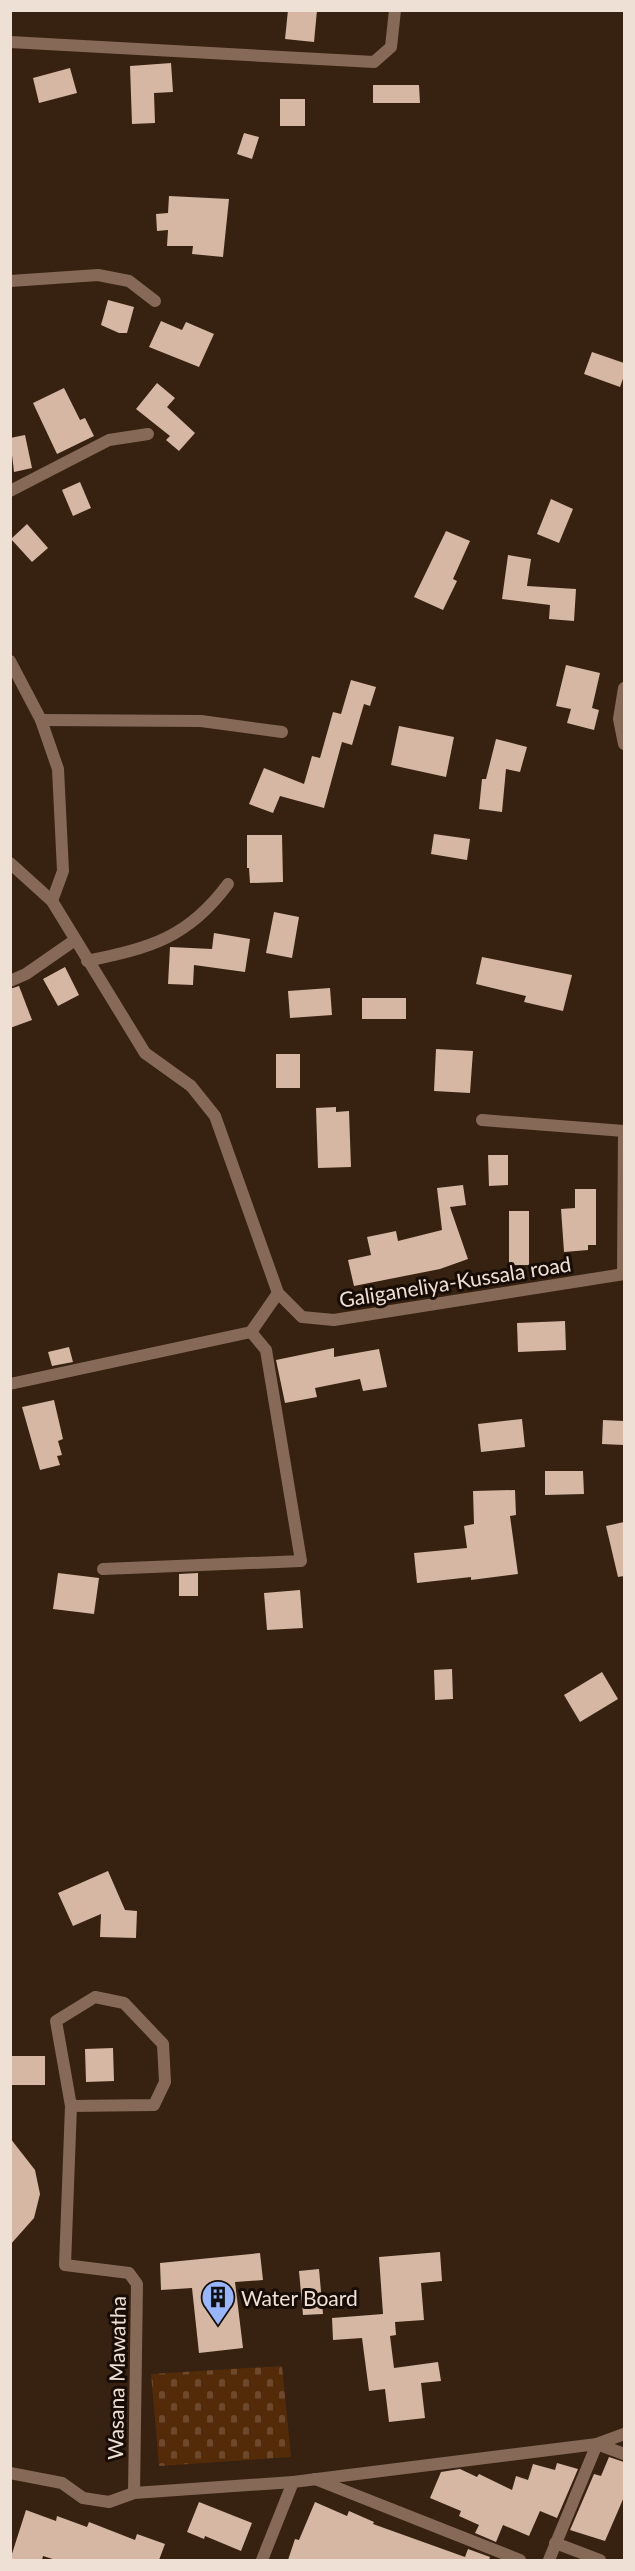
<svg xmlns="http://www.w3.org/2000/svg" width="635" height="2571" font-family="Lato,sans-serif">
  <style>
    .cemetery { fill: url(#cemetery-stones) }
    .building { fill: #d5b7a3 }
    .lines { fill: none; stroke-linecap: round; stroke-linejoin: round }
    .minor { stroke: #866a57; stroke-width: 12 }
    .labels { text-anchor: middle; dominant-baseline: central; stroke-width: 6; stroke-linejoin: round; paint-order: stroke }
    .street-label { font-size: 21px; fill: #efe0d6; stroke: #170d06 }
    .poi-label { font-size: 21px; fill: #efe0d6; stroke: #170d06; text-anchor: start }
  </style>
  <defs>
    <pattern id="cemetery-stones" width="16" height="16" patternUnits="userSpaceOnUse" patternTransform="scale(1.5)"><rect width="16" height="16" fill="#532b09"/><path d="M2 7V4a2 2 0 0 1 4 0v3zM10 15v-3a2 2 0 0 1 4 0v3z" fill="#6c492c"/></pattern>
  </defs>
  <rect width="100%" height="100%" fill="#372110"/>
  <path class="cemetery" d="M282,2366L291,2457L159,2466L151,2374Z"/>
  <g class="building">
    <path d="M288,10H317L314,42L285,39Z"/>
    <path d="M171,63L173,92L154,93L155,123L132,124L130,66Z"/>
    <path d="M70,68L77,93L39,103L33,78Z"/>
    <path d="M373,85H419L420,103H373Z"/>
    <rect x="280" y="99" width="25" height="27"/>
    <path d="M244,133L259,137L252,159L237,154Z"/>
    <path d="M169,196L229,199L223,257L192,254L193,246H167L168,230L157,231L156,214L168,213Z"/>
    <path d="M108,300L134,307L127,333H119L101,325Z"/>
    <path d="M161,321L182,330L186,322L214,334L199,367L149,347Z"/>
    <path d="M592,352L624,363V376L620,387L584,374Z"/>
    <path d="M157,383L175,398L167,407L195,433L179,451L166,440L170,436L136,409Z"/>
    <path d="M64,388L80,420L85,418L94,436L57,454L33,403Z"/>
    <path d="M25,435L32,468L14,472L10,438Z"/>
    <path d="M80,482L91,508L73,516L62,490Z"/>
    <path d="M551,499L573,509L559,543L537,534Z"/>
    <path d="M27,524L48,548L32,562L11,539Z"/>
    <path d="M446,531L470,541L453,579L457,581L443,610L414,597Z"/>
    <path d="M508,555L531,559L527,586L576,589L574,621L549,619L550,605L502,599Z"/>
    <path d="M566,665L600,673L592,708L599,710L594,730L567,723L571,709L556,706Z"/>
    <path d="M351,680L376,687L370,706L364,704L352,745L342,742L324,808L280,796L273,813L249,804L264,768L304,784L312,756L320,758L333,712L341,714Z"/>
    <path d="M399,726L454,737L446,777L391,765Z"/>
    <path d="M496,739L527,747L520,772L506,769L502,812L479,809L482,779H486Z"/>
    <path d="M434,834L470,839L467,860L431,854Z"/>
    <path d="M247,835H282L283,882L250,883L249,868H247Z"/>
    <path d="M274,912L299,917L292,958L266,953Z"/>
    <path d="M214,933L250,939L245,972L194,965L193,985L168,984L170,947L212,949Z"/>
    <path d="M482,957L572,975L563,1011L524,1002L526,996L476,984Z"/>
    <path d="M65,967L79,995L58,1006L43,979Z"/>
    <path d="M19,986L32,1020L10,1028V989Z"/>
    <path d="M330,988L332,1015L290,1018L288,991Z"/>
    <rect x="362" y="998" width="44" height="21"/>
    <path d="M436,1049L473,1051L470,1093L434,1091Z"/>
    <rect x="276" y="1054" width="24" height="34"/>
    <path d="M336,1107V1112L349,1111L351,1167L318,1168L316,1108Z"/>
    <path d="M488,1155H508V1185L489,1186Z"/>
    <path d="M463,1185L466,1205L450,1207L468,1259L440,1269L354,1286L348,1260L371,1255L367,1237L396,1231L398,1241L442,1230L437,1188Z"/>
    <path d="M575,1189H596V1245H588V1250L564,1252L561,1209L575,1208Z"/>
    <rect x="509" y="1211" width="20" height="54"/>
    <path d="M565,1321L566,1350L518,1352L517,1323Z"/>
    <path d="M69,1347L73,1362L52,1366L48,1352Z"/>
    <path d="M334,1348V1357L379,1349L387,1387L363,1391L360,1379L315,1388L317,1397L285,1403L276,1360Z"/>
    <path d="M54,1400L63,1439L58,1441L62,1455L57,1456L60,1465L40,1470L22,1407Z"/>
    <path d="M522,1419L525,1447L481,1452L478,1424Z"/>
    <path d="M603,1420L624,1421V1445L602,1444Z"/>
    <path d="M545,1471H583L584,1494L545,1495Z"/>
    <path d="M515,1490L516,1515L510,1516L518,1574L471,1580V1577L417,1583L414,1553L467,1548L464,1526L474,1524L473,1491Z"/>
    <path d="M624,1522V1576L618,1577L606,1526Z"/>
    <path d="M58,1573L99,1578L94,1614L53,1609Z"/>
    <path d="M198,1573V1596H179V1574Z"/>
    <path d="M300,1590L303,1628L267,1630L264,1593Z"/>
    <path d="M452,1669L453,1699L435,1700L434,1670Z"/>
    <path d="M602,1672L618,1699L580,1722L564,1695Z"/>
    <path d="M108,1871L125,1910L137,1911L136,1938L100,1937L101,1914L73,1926L58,1893Z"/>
    <path d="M113,2048L114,2081L86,2082L85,2049Z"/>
    <rect x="10" y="2056" width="35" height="29"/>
    <path d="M10,2138L35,2170L40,2194L34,2218L10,2245Z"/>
    <path d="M440,2252L442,2281L421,2283L424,2320L395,2322L396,2335L390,2336L394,2368L438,2362L441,2381L421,2383L425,2418L389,2422L385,2389L369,2391L362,2338L333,2340L332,2318L383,2314L379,2257Z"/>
    <path d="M260,2253L263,2280L235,2282L243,2348L199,2353L192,2288L161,2290L160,2263Z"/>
    <path d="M319,2269L323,2314L303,2315L299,2271Z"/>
    <path d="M609,2457L624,2462V2497L605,2541L570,2530L594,2474L601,2476Z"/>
    <path d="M557,2463L578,2469L557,2518L540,2511L529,2536L503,2525L496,2542L475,2533L479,2525L459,2516L461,2511L430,2498L441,2472L460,2469L477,2477L479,2474L512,2490L516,2476L528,2480L533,2464L555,2470Z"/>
    <path d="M199,2502L252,2523L241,2551L205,2536L204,2539L187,2532Z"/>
    <path d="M315,2502L347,2516L349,2511L374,2522L373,2524L465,2557L468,2549L490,2557L489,2560H288L295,2539L299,2540Z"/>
    <path d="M26,2510L56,2521L57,2516L87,2527L89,2522L135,2540L137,2534L165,2544L159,2560H56L43,2556L42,2560H10Z"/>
  </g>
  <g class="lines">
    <g class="minor">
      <path d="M10,42L374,62L391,47L395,10"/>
      <path d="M10,281L98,275L129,281L155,301"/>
      <path d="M10,491L109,440L148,434"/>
      <path d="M10,661L41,720L58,769L63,871L52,901"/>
      <path d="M624,688L619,719L624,744"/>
      <path d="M41,720L201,721L282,732"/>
      <path d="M10,863L52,901L145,1053L191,1086L215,1116L278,1293L302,1317L334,1320L624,1274"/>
      <path d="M87,961C150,948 188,938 228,884"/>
      <path d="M10,981L26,974L75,940"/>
      <path d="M482,1120L624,1131L623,1274"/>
      <path d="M251,1332L278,1293"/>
      <path d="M10,1384L251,1332"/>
      <path d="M103,1569L301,1561L266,1350L251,1332"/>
      <path d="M71,2106L154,2105L165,2082L163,2044L124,2003L95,1997L56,2021L71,2106L65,2265L129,2273L137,2284L134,2493"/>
      <path d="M10,2473L62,2483L83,2498L109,2502L134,2493L293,2482"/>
      <path d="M315,2479L520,2560"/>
      <path d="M555,2543L600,2560"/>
      <path d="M262,2560L293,2482L597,2444L624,2454"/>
      <path d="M549,2560L597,2444L624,2434"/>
    </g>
  </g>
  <defs>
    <g id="building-pin" transform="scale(1.725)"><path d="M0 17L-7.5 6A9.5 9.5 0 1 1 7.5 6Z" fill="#97b6fd" stroke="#170d06"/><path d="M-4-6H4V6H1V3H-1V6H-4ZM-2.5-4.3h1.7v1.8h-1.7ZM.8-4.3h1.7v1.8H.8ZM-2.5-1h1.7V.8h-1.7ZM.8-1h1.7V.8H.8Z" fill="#111"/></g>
  </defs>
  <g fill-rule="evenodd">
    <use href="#building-pin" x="218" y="2297"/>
  </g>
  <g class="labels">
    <g class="street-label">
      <text transform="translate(455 1281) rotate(-9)">Galiganeliya-Kussala road</text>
      <text transform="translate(116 2378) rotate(-89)">Wasana Mawatha</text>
    </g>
    <g class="poi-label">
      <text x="241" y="2297">Water Board</text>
    </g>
  </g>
  <rect width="635" height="2571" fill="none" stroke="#efe0d6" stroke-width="24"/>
</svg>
